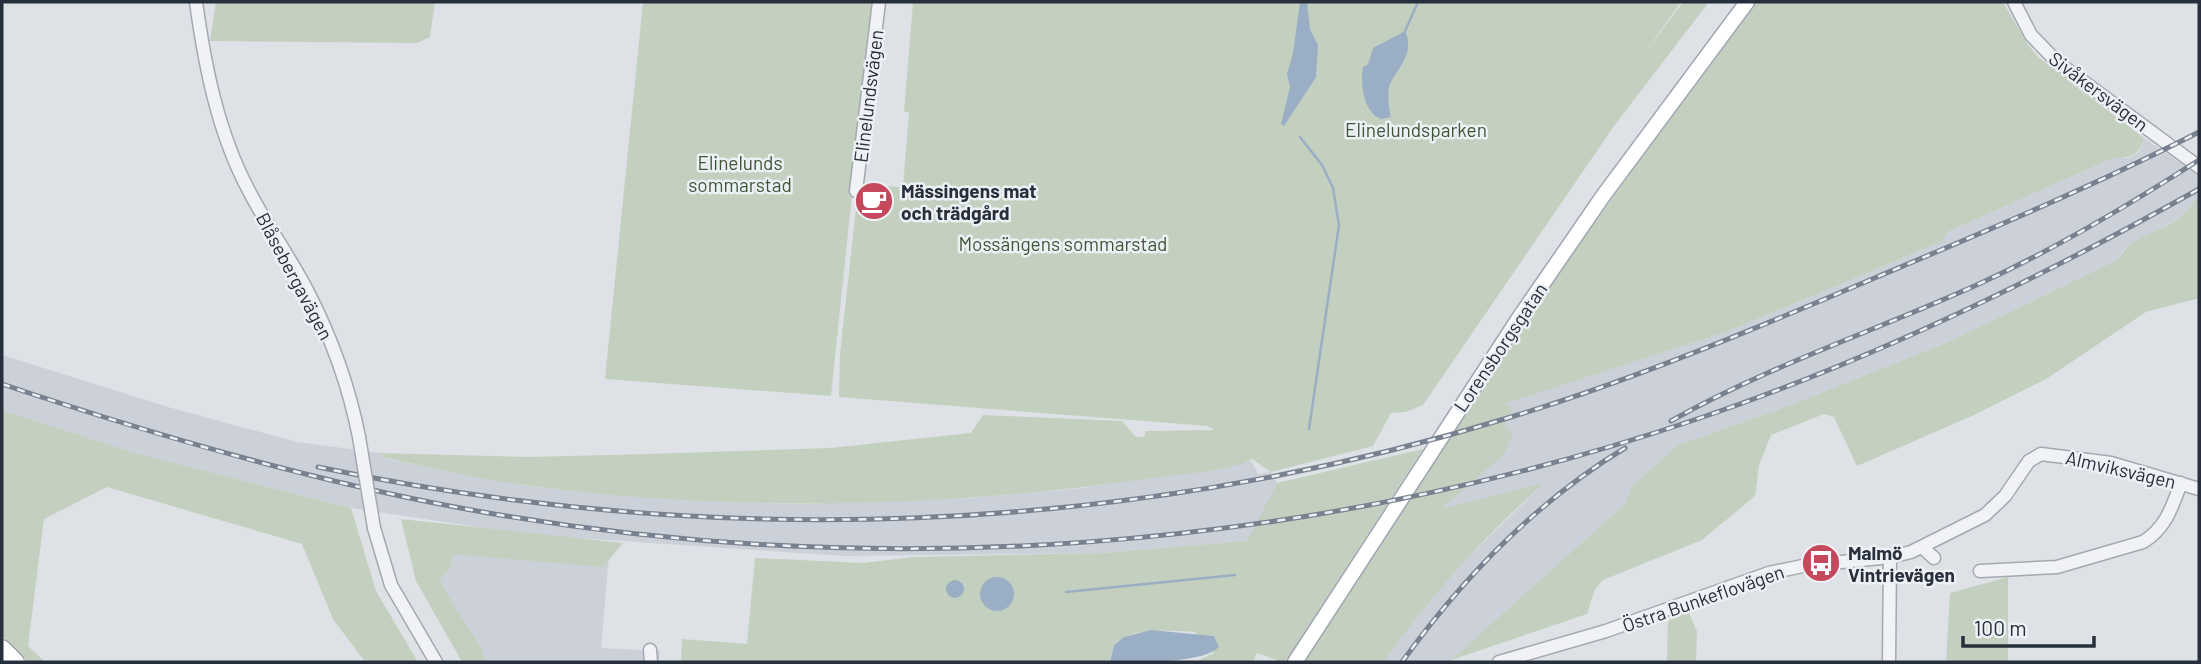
<svg xmlns="http://www.w3.org/2000/svg" width="2201" height="664" font-family="Barlow,sans-serif">
  <style>
    .built { fill: #ccd0d8 }
    .green { fill: #c3d0bf }
    .water { fill: #9aafc5 }
    .lines { fill: none; stroke-linecap: round; stroke-linejoin: round }
    .stream { stroke: #9aafc5; stroke-width: 2.5 }
    .minor-casing { stroke: #a4a8b0; stroke-width: 15 }
    .major-casing { stroke: #9ea5b1; stroke-width: 17 }
    .highway-casing { stroke: #868f9c; stroke-width: 20 }
    .minor { stroke: #f0f2f5; stroke-width: 12 }
    .major { stroke: #fff; stroke-width: 14 }
    .highway { stroke: #fff; stroke-width: 18 }
    .rail-casing { stroke: #78818f; stroke-width: 5 }
    .rail { stroke: #edf0f4; stroke-width: 2.5; stroke-dasharray: 8; stroke-linecap: butt }
    .minor-bridge-casing { stroke: #a4a8b0; stroke-width: 15; stroke-linecap: butt }
    .minor-bridge { stroke: #f0f2f5; stroke-width: 12 }
    .labels { text-anchor: middle; dominant-baseline: central; stroke-width: 5; stroke-linejoin: round; paint-order: stroke }
    .street-label { font-size: 19px; fill: #282f3c; stroke: #edf0f4 }
    .park-label { font-size: 19px; fill: #3c5736; stroke: #edf0f4 }
    .poi-label { font-size: 19px; font-weight: bold; fill: #282f3c; stroke: #edf0f4; text-anchor: start }
  </style>
  <rect width="100%" height="100%" fill="#dee1e6"/>
  <g class="built">
    <path d="M2144,138L2199,176V199H2195L2182,217L2138,240L2122,251L2119,259L1948,342L1791,405L1678,445L1632,486L1625,504L1449,662H1384L1417,614L1452,573L1543,484L1439,510L1503,426L1506,403L1726,332L1943,241L1947,232L2113,158H2130L2139,152Z"/>
    <path d="M2,355L168,407L297,442L380,453L386,459L528,486L583,492L720,502L800,504L970,498L1082,488L1251,461L1258,474L1271,472L1277,483L1248,541L1103,553L845,556L532,535L351,508L135,453L2,410Z"/>
    <path d="M428,534L609,554L601,648L660,651L659,662H477L443,608Z"/>
  </g>
  <g class="green">
    <path d="M216,2H435L430,37L417,43L210,41Z"/>
    <path d="M643,2H872L831,396L605,379Z"/>
    <path d="M913,2H1681L1643,55L1683,2H1709L1614,126L1423,405L1406,412L1391,413L1373,446L1271,472L1252,459C1234,471 1163,476 1138,480C938,508 732,512 531,486C482,480 434,468 385,458L380,453L529,457L647,454L830,448L971,433L983,415L1122,421L1136,437H1144L1146,431L1214,430L1208,426L839,397L840,354L856,208L864,186L903,187L909,112H904Z"/>
    <path d="M1753,2H2003L2028,45L2038,57L2144,138C2138,156 2132,158 2113,158L1947,232L1943,241L1726,332L1507,403L1512,412L1504,426L1513,433L1504,454L1441,509L1544,483C1484,537 1430,595 1384,662H1304L1548,288Z"/>
    <path d="M2195,199H2199V298L2146,312L2046,379L1974,415L1857,466L1834,417L1824,414L1771,435L1759,465L1755,496L1702,540L1603,580L1595,589L1587,614L1451,660L1625,504L1632,486L1678,445L1791,405L1948,342L2119,259C2129,236 2162,232 2181,217C2186,213 2191,205 2195,199Z"/>
    <path d="M2,410L135,453L351,508L376,591L418,662H365L333,619L302,544L107,487L44,519L28,646L45,662H28L2,636Z"/>
    <path d="M1423,449L1285,662H1276L1277,660L1257,653L1253,662H1195L1214,653L1195,632C1166,631 1138,626 1114,644L1110,662H681L682,639L747,644L755,558L863,563L913,557L1103,553L1247,541L1277,483Z"/>
    <path d="M401,519L623,543L603,567L453,554L451,566L439,581L482,650L485,662H462L416,581Z"/>
    <path d="M2008,577V662H1946L1950,593Z"/>
    <path d="M1688,611L1697,631L1696,662H1667L1668,621Z"/>
  </g>
  <g class="water">
    <path d="M1300,2H1307L1310,29L1318,45L1316,77L1284,126L1281,124L1290,87L1287,74L1293,53Z"/>
    <path d="M1405,31C1415,53 1399,66 1390,84C1387,90 1389,111 1391,117L1381,119C1363,112 1360,83 1363,67L1368,64L1373,48Z"/>
    <circle cx="997" cy="594" r="17"/>
    <circle cx="955" cy="589" r="9"/>
    <path d="M1151,630L1214,636L1219,647C1202,664 1138,662 1110,662L1114,645L1124,637Z"/>
  </g>
  <g class="lines">
    <g class="stream">
      <path d="M1405,31L1418,2"/>
      <path d="M1300,137L1322,165L1333,188L1339,225L1309,429"/>
      <path d="M1066,592L1235,575"/>
    </g>
    <g class="minor-casing">
      <g id="minor">
        <path d="M196,2C205,67 218,133 249,191C267,226 290,257 308,292C332,339 349,386 359,437"/>
        <path d="M2014,2L2031,35L2057,62L2199,167"/>
        <path d="M856,191L879,2"/>
        <path d="M374,528L391,585L436,662"/>
        <path d="M1922,547L1934,558"/>
        <path d="M1980,571L2057,567L2143,542C2166,528 2172,507 2181,483"/>
        <path d="M650,650L651,662"/>
        <path d="M1499,662L1606,631L1769,573L1803,566L1890,557L1911,552L1985,515L2005,496L2029,461L2041,454L2111,463L2199,489"/>
        <path d="M1889,662L1890,557"/>
      </g>
    </g>
    <g class="major-casing">
      <path id="major" d="M1295,662L1519,318L1603,196L1747,2"/>
    </g>
    <g class="highway-casing">
      <path id="highway" d="M2,649L15,662"/>
    </g>
    <use href="#minor" class="minor"/>
    <use href="#major" class="major"/>
    <use href="#highway" class="highway"/>
    <g class="rail-casing">
      <g id="rail">
        <path d="M2,384C154,435 308,480 466,509C875,584 1306,552 1700,418C1874,359 2039,279 2199,189"/>
        <path d="M1671,421C1770,365 1878,330 1981,283C2057,248 2129,205 2199,160"/>
        <path d="M318,467C714,550 1123,536 1511,417C1636,379 1757,328 1877,277C1986,231 2094,186 2199,132"/>
        <path d="M1402,662C1462,579 1537,501 1625,448"/>
      </g>
    </g>
    <use href="#rail" class="rail"/>
    <g class="minor-bridge-casing">
      <path id="minor-bridge" d="M359,437L374,528"/>
    </g>
    <use href="#minor-bridge" class="minor-bridge"/>
  </g>
  <defs>
    <g id="cafe-disc" transform="scale(2.0125)"><circle r="9.5" fill="#c5495c" stroke="#edf0f4"/><path d="M-5.5-4.5H6V0H3Q3 3.5 0 3.5H-2.5Q-5.5 3.5-5.5 0ZM3-3.2v2h1.7v-2ZM-6 4.5H4V6H-6Z" fill="#fff"/></g>
    <g id="bus-disc" transform="scale(2.0125)"><circle r="9.5" fill="#c5495c" stroke="#edf0f4"/><path d="M-5-6H5V4H4V6H2V4H-2V6H-4V4H-5ZM-3.5-4V0h7V-4ZM-3.5 1.2v1.5H-2V1.2ZM2 1.2v1.5H3.5V1.2Z" fill="#fff"/></g>
  </defs>
  <g fill-rule="evenodd">
    <use href="#cafe-disc" x="874" y="201"/>
    <use href="#bus-disc" x="1821" y="563"/>
  </g>
  <g class="labels">
    <g class="street-label">
      <text transform="translate(2099 91) rotate(37)">Sivåkersvägen</text>
      <text transform="translate(868 96) rotate(-83)">Elinelundsvägen</text>
      <text transform="translate(295 276) rotate(62)">Blåsebergavägen</text>
      <text transform="translate(1500 347) rotate(-56)">Lorensborgsgatan</text>
      <text transform="translate(2121 469) rotate(13)">Almviksvägen</text>
      <text transform="translate(1703 598) rotate(-19)">Östra Bunkeflovägen</text>
    </g>
    <g class="park-label">
      <text x="1416" y="129">Elinelundsparken</text>
      <text x="740" y="162">Elinelunds<tspan x="740" dy="22">sommarstad</tspan></text>
      <text x="1063" y="243">Mossängens sommarstad</text>
    </g>
    <g class="poi-label">
      <text x="901" y="190">Mässingens mat<tspan x="901" dy="22">och trädgård</tspan></text>
      <text x="1848" y="552">Malmö<tspan x="1848" dy="22">Vintrievägen</tspan></text>
    </g>
  </g>
  <rect width="2201" height="664" fill="none" stroke="#282f3c" stroke-width="7"/>
  <path d="M1963 636v10h131v-10" fill="none" stroke="#282f3c" stroke-width="3.5"/>
  <text x="1974" y="636" font-size="21" fill="#282f3c" stroke="#edf0f4" stroke-width="5" paint-order="stroke">100 m</text>
</svg>
